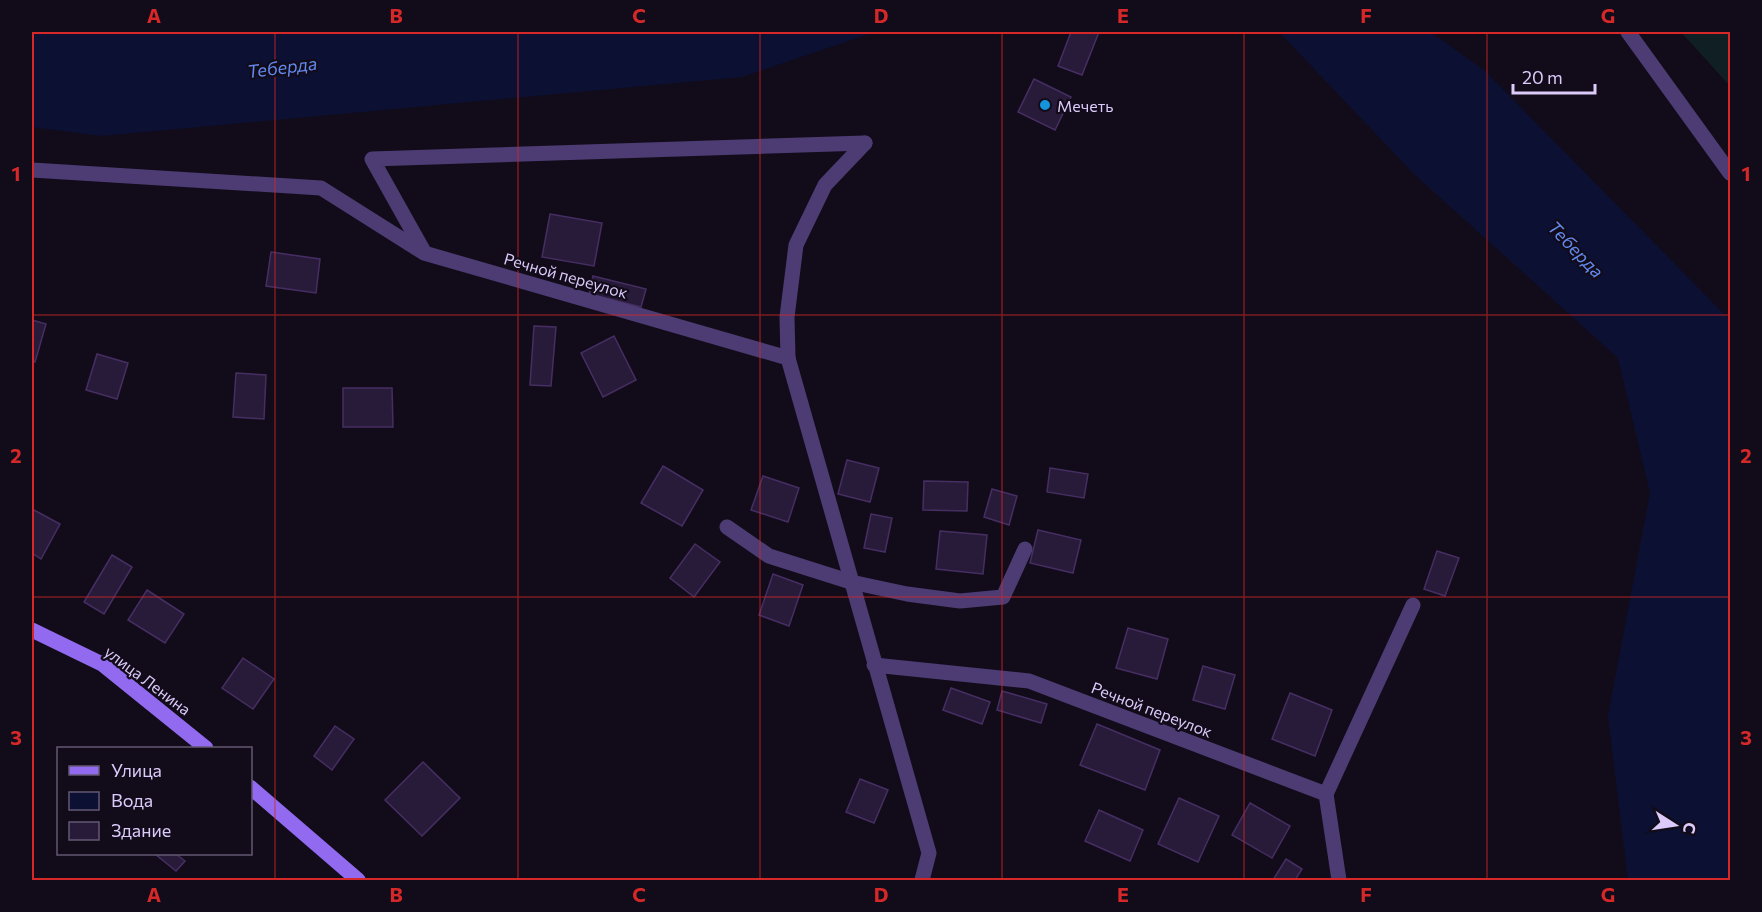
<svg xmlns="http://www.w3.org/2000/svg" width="1762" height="912" font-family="Commissioner,sans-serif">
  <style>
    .green { fill: #101f23 }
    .water { fill: #0c1033 }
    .building { fill: #281a39; stroke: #462e63; stroke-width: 1.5 }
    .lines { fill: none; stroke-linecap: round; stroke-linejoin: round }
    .service { stroke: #4d3c74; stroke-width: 15 }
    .minor { stroke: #4d3c74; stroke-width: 15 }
    .secondary { stroke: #916af0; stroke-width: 15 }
    .grid { fill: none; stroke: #d62828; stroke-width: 1.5; stroke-opacity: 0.55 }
    .poi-dot { fill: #1593db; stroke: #120c1a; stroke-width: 2 }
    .labels { text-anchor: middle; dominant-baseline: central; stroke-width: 4.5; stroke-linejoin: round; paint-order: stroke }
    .poi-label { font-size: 16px; fill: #dccafa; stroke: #120c1a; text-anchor: start }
    .street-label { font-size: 16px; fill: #dccafa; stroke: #120c1a }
    .water-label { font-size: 18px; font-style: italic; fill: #6289f0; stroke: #120c1a }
    .neatline { fill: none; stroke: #d62828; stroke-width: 2 }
    .grid-label { font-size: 20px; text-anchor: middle; font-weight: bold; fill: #d62828 }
  </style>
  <rect width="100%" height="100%" fill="#120c1a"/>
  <path class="green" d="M1681,32H1730V86Z"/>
  <g class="water">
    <path d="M32,32H875L742,77L101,136L32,127Z"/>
    <path d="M1279,32H1431L1485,71L1730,320V880H1628L1608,716L1650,493L1618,358L1415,175Z"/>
  </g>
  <g class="building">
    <path d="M1071,32H1099L1082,75L1058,66Z"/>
    <path d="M1034,79L1071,97L1055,130L1018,112Z"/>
    <path d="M550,214L602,223L594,266L542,257Z"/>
    <path d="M271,252L320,259L316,293L266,286Z"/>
    <path d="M593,276L646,289L641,307L589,294Z"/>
    <path d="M32,320L46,324L35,362L32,361Z"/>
    <path d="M534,326L556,327L551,386L530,385Z"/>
    <path d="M614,336L636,380L603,397L581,353Z"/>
    <path d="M97,354L128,363L117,399L86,390Z"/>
    <path d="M236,373L266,375L264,419L233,417Z"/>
    <path d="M343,388H392L393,427H343Z"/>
    <path d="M847,460L879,468L870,502L838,494Z"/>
    <path d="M663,466L703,490L682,526L641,503Z"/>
    <path d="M1050,468L1088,474L1084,498L1047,492Z"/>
    <path d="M763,476L799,488L788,522L751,510Z"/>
    <path d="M924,481L968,482L967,511L923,510Z"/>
    <path d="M992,489L1017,496L1009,525L984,517Z"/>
    <path d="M32,509L60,524L41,559L32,553Z"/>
    <path d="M871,514L892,518L885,552L864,548Z"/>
    <path d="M1038,530L1081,540L1073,573L1030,563Z"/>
    <path d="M940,531L987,535L983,574L936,569Z"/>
    <path d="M695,544L720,562L694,597L670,578Z"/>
    <path d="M1437,551L1459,558L1445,596L1424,589Z"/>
    <path d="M112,555L132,567L104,614L84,602Z"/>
    <path d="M773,574L803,585L789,626L759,615Z"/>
    <path d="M147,590L184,614L165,643L128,620Z"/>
    <path d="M1128,628L1168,639L1157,679L1116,668Z"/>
    <path d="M243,658L274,679L253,709L222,688Z"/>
    <path d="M1203,666L1235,675L1225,709L1193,700Z"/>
    <path d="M951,688L990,702L982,724L943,710Z"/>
    <path d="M1002,691L1047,704L1041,723L997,710Z"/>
    <path d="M1290,693L1332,710L1315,756L1272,739Z"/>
    <path d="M1097,724L1160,750L1145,790L1080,765Z"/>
    <path d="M335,726L354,739L332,770L314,756Z"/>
    <path d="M423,762L460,798L422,836L385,800Z"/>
    <path d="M860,779L888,790L874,823L846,812Z"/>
    <path d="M1179,798L1219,816L1198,862L1158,844Z"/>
    <path d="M1250,803L1290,826L1272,858L1232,835Z"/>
    <path d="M1099,810L1143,830L1130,861L1085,841Z"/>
    <path d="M155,854H176L185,861L176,871Z"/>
    <path d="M1286,859L1302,869L1295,880H1273Z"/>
  </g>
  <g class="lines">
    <g class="service">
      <path d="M1628,32L1730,173"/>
      <path d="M788,358L787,317L796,245L825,185L865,143"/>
      <path d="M727,527L769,556L851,582L907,594L960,601L1003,597L1025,549"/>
      <path d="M1326,794L1413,605"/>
    </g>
    <g class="minor">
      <path d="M32,170L321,188L424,253L788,358L929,853L922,880"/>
      <path d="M423,250L372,159L865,143"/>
      <path d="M874,665L1029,681L1326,794L1339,880"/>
    </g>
    <g class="secondary">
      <path d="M32,630L102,664L206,748"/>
      <path d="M250,787L358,880"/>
    </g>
  </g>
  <path class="grid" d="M275,32V880M518,32V880M760,32V880M1002,32V880M1244,32V880M1487,32V880M32,315H1730M32,597H1730"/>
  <circle class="poi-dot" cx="1045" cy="105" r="6"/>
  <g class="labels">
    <g class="poi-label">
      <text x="1057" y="105">Мечеть</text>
    </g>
    <g class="street-label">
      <text transform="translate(566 275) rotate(16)">Речной переулок</text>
      <text transform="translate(148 680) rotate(37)">улица Ленина</text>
      <text transform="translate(1152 709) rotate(21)">Речной переулок</text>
    </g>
    <g class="water-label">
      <text transform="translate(282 67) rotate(-7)">Теберда</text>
      <text transform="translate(1576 249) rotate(46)">Теберда</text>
    </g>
  </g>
  <rect width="1762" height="912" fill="none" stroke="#120c1a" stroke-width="66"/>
  <rect x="57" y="747" width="195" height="108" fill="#120c1a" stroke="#635874" stroke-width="1.5"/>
  <rect x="69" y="766" width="30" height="9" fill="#916af0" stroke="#635874" stroke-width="1.5"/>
  <text x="111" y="777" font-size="18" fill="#dccafa">Улица</text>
  <rect x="69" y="792" width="30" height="18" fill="#0c1033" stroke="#635874" stroke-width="1.5"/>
  <text x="111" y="807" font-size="18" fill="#dccafa">Вода</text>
  <rect x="69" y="822" width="30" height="18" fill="#281a39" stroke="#635874" stroke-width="1.5"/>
  <text x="111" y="837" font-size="18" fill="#dccafa">Здание</text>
  <g transform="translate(1675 825) rotate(102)" stroke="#120c1a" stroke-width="4.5" paint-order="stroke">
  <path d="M0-4.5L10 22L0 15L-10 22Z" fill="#dccafa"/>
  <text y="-9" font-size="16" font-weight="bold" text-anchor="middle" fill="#dccafa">С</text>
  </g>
  <path d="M1513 84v9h82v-9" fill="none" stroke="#dccafa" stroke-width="3"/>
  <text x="1522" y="84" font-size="18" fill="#dccafa" stroke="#120c1a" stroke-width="4.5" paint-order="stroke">20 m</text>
  <rect x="33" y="33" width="1696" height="846" class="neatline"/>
  <g class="grid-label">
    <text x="154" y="23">A</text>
    <text x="396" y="23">B</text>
    <text x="639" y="23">C</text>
    <text x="881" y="23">D</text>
    <text x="1123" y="23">E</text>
    <text x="1366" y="23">F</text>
    <text x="1608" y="23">G</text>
    <text x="16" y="181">1</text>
    <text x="1746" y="181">1</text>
    <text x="16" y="463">2</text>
    <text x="1746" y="463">2</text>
    <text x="16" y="745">3</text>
    <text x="1746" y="745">3</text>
    <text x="154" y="902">A</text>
    <text x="396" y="902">B</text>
    <text x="639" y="902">C</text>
    <text x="881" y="902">D</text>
    <text x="1123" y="902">E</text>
    <text x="1366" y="902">F</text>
    <text x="1608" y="902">G</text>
  </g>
</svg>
